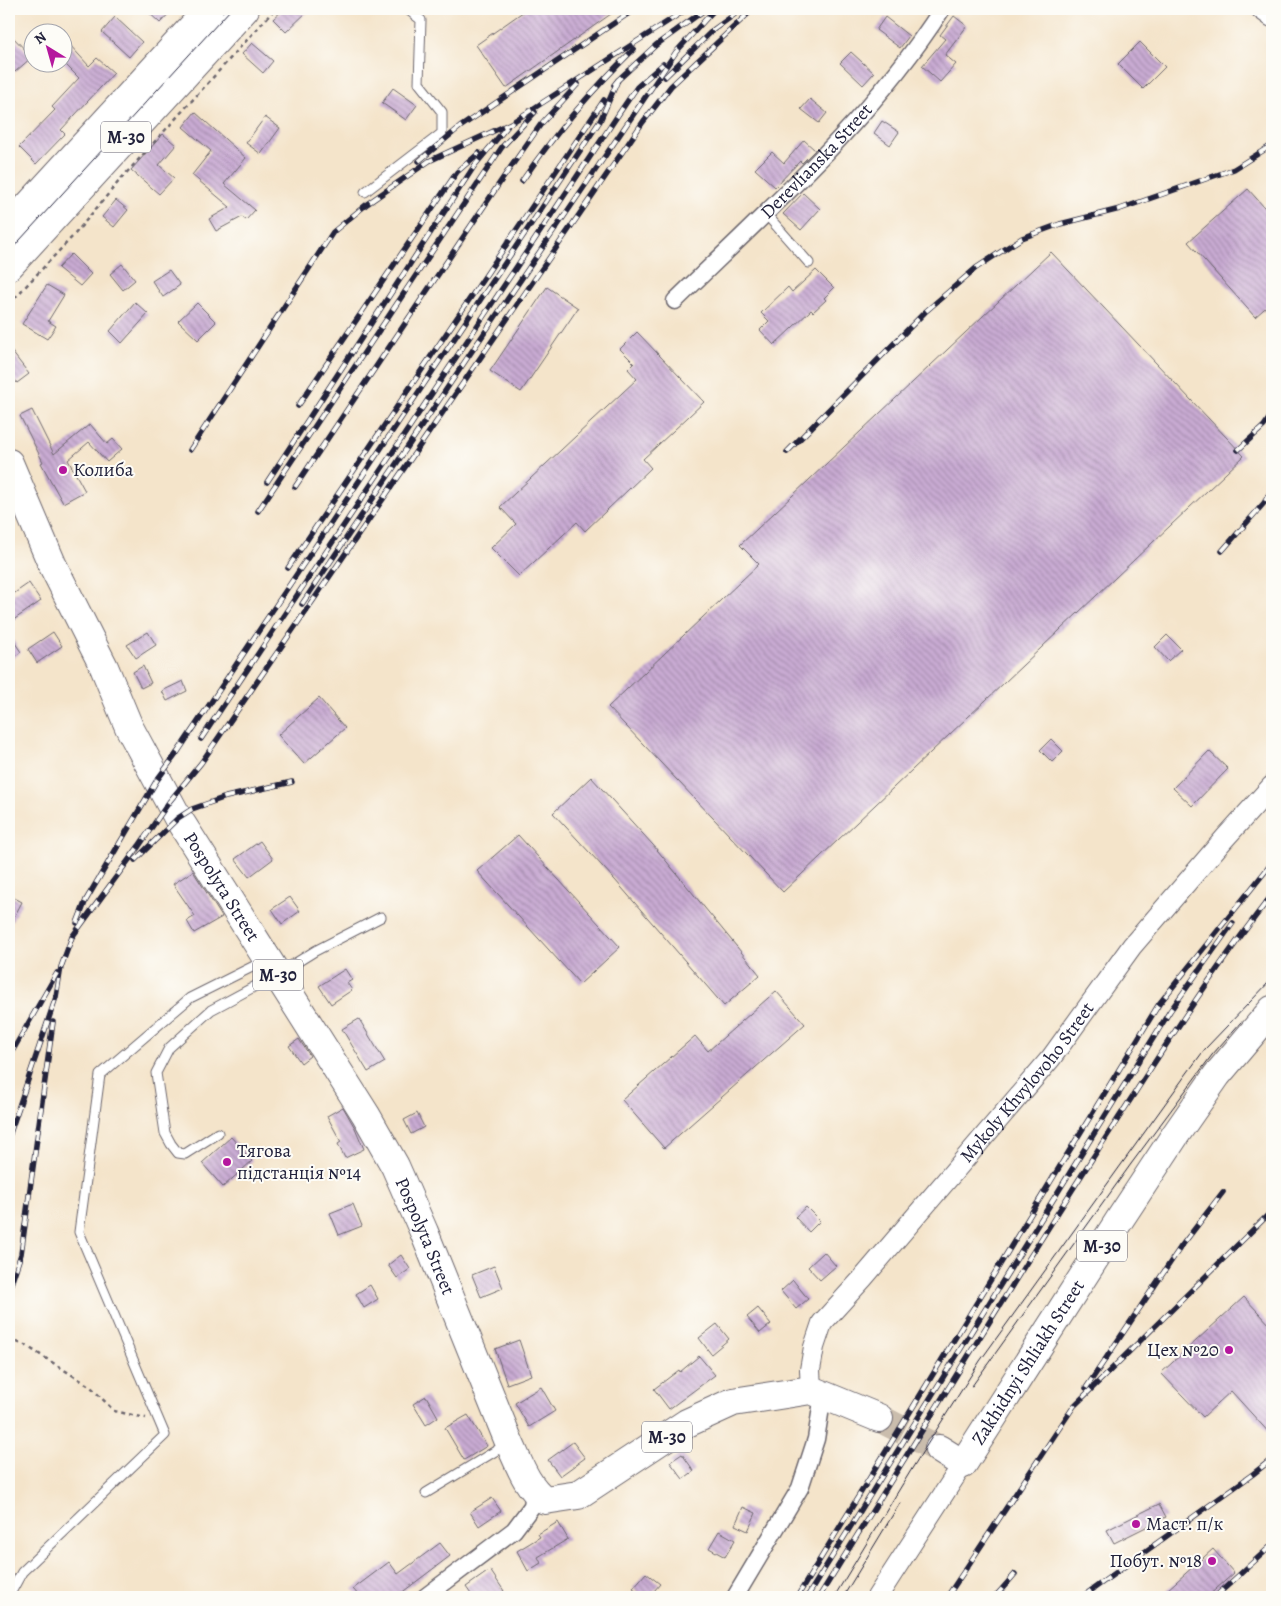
<svg xmlns="http://www.w3.org/2000/svg" width="1281" height="1606" font-family="Alegreya,serif">
  <style>
    .building { fill: url(#building-back-hatch) }
    .lines { fill: none; stroke-linecap: round; stroke-linejoin: round }
    .trunk-tunnel { stroke: #cabdad; stroke-width: 28; stroke-dasharray: 28 14; stroke-linecap: butt }
    .service-casing { stroke: #6c666d; stroke-width: 11 }
    .minor-casing { stroke: #6c666d; stroke-width: 19 }
    .tertiary-casing { stroke: #6c666d; stroke-width: 22 }
    .trunk-casing { stroke: #6c666d; stroke-width: 30 }
    .path { stroke: #6c666d; stroke-width: 2.5; stroke-dasharray: 4 4; stroke-linecap: butt }
    .service { stroke: #fff; stroke-width: 9 }
    .minor { stroke: #fff; stroke-width: 16 }
    .tertiary { stroke: #fff; stroke-width: 20 }
    .trunk { stroke: #fff; stroke-width: 28 }
    .tram { stroke: #22223b; stroke-width: 1 }
    .rail-casing { stroke: #22223b; stroke-width: 5.5 }
    .rail { stroke: #fdfcf7; stroke-width: 4; stroke-dasharray: 11; stroke-linecap: butt }
    .poi-dot { fill: #b5179e; stroke: #fdfcf7; stroke-width: 2 }
    .labels { text-anchor: middle; dominant-baseline: central; stroke-width: 4; stroke-linejoin: round; paint-order: stroke }
    .shield { fill: #fdfcf7; stroke: #646373; stroke-width: 1 }
    .shield-label { font-size: 18px; font-weight: bold; fill: #22223b }
    .street-label { font-size: 19px; fill: #22223b; stroke: #fdfcf7 }
    .poi-label { font-size: 19px; fill: #22223b; stroke: #fdfcf7; text-anchor: start }
  </style>
  <defs>
    <pattern id="building-back-hatch" width="6" height="6" patternUnits="userSpaceOnUse" patternTransform="scale(1.25)"><rect width="6" height="6" fill="#c9abd3"/><path d="M-1 5l2 2M0 0l6 6M5-1l2 2" fill="none" stroke="#a38bac"/></pattern>
  </defs>
  <rect width="100%" height="100%" fill="#fdfcf7"/>
  <filter id="ink" filterUnits="userSpaceOnUse"><feTurbulence type="fractalNoise" baseFrequency=".02" numOctaves="2"/><feDisplacementMap in="SourceGraphic" scale="10" xChannelSelector="R" yChannelSelector="G"/><feConvolveMatrix kernelMatrix="1 2 1 2 8 2 1 2 1" color-interpolation-filters="sRGB"/></filter>
  <filter id="wash" filterUnits="userSpaceOnUse"><feTurbulence type="fractalNoise" baseFrequency=".0096" numOctaves="4" result="noise"/><feDisplacementMap in="SourceGraphic" scale="20" xChannelSelector="R" yChannelSelector="G"/><feGaussianBlur stdDeviation="1.12" result="paint"/><feColorMatrix in="noise" values="0 0 0 0 0 0 0 0 0 0 0 0 0 0 0 0 0 1.4 0 .05"/><feComposite in="paint" operator="in"/></filter>
  <g filter="url(#wash)">
    <rect width="100%" height="100%" fill="#f4e4ca"/>
    <g id="blocks">
      <g class="building">
        <path d="M145,9H173L160,23Z"/>
        <path d="M284,9H310L286,32L273,19Z"/>
        <path d="M527,9H618L506,88L476,45Z"/>
        <path d="M954,16L967,26L945,55L956,64L940,82L922,66L945,39L940,35Z"/>
        <path d="M115,17L142,42L129,57L102,32Z"/>
        <path d="M885,17L909,36L900,48L876,30Z"/>
        <path d="M9,33L32,57L15,72L9,65Z"/>
        <path d="M1140,42L1165,67L1143,89L1118,64Z"/>
        <path d="M252,43L273,61L263,73L242,54Z"/>
        <path d="M69,44L89,66L97,58L114,73L61,130L65,134L36,164L19,147L55,110L52,107L79,78L62,61V50Z"/>
        <path d="M851,52L874,73L863,85L840,63Z"/>
        <path d="M393,88L417,105L406,120L382,103Z"/>
        <path d="M810,99L827,113L819,123L801,109Z"/>
        <path d="M195,112L246,158L224,184L255,210L246,220L242,217L216,231L209,219L230,207L192,175L211,151L183,127Z"/>
        <path d="M265,117L280,128L261,154L246,143Z"/>
        <path d="M882,121L899,132L890,145L874,133Z"/>
        <path d="M163,134L176,145L159,165L174,178L159,194L131,170Z"/>
        <path d="M804,140L815,150L802,163L800,161L775,187L755,169L772,152L784,163Z"/>
        <path d="M1248,189L1272,216V302L1255,317L1188,242Z"/>
        <path d="M803,193L820,209L801,230L783,214Z"/>
        <path d="M116,200L128,210L114,227L102,217Z"/>
        <path d="M1051,252L1244,456L783,892L608,707L759,564L740,545Z"/>
        <path d="M71,254L91,274L80,286L58,268Z"/>
        <path d="M122,264L135,280L123,290L110,274Z"/>
        <path d="M169,270L180,285L163,297L152,281Z"/>
        <path d="M816,270L834,288L824,298L826,300L813,312L811,310L774,345L760,330L769,321L761,313L788,287L792,292Z"/>
        <path d="M47,285L64,295L48,321L56,326L47,339L22,324Z"/>
        <path d="M547,287L578,308L521,392L490,371Z"/>
        <path d="M135,302L148,314L122,343L110,331Z"/>
        <path d="M197,303L216,322L198,340L178,321Z"/>
        <path d="M637,332L704,402L643,459L651,468L585,531L577,522L519,576L491,548L516,524L500,507L637,379L628,369L634,363L620,349Z"/>
        <path d="M9,348L29,374L17,383L9,372Z"/>
        <path d="M32,410L54,454L90,424L107,444L113,439L122,449L107,462L89,442L68,460L85,491L63,503L41,463L43,462L20,416Z"/>
        <path d="M29,583L41,601L9,623V597Z"/>
        <path d="M53,632L62,646L37,663L28,649Z"/>
        <path d="M148,632L156,645L136,658L127,645Z"/>
        <path d="M9,634L21,652L9,661Z"/>
        <path d="M1167,635L1181,649L1168,661L1155,647Z"/>
        <path d="M143,666L151,683L141,688L133,672Z"/>
        <path d="M183,681L187,691L167,701L162,691Z"/>
        <path d="M319,698L345,728L304,764L278,735Z"/>
        <path d="M1051,739L1063,751L1052,762L1040,750Z"/>
        <path d="M1209,751L1228,769L1192,806L1173,788Z"/>
        <path d="M591,777L653,845L760,975L724,1006L615,880L553,813Z"/>
        <path d="M518,835L620,947L580,984L477,871Z"/>
        <path d="M260,841L273,859L249,877L235,859Z"/>
        <path d="M193,871L222,917L194,933L187,921L195,916L173,884Z"/>
        <path d="M9,895L22,902L9,927Z"/>
        <path d="M290,897L300,911L282,924L272,909Z"/>
        <path d="M345,969L352,980L347,983L352,990L331,1004L319,986Z"/>
        <path d="M776,991L805,1024L664,1148L622,1100L695,1036L708,1051Z"/>
        <path d="M359,1019L385,1062L368,1072L342,1029Z"/>
        <path d="M299,1039L310,1056L301,1063L289,1046Z"/>
        <path d="M343,1107L355,1128L364,1149L345,1158L338,1144L341,1142L327,1116Z"/>
        <path d="M417,1113L424,1127L411,1134L404,1120Z"/>
        <path d="M231,1137L252,1161L223,1187L202,1163Z"/>
        <path d="M353,1204L362,1226L339,1235L330,1213Z"/>
        <path d="M806,1207L820,1221L809,1232L795,1217Z"/>
        <path d="M824,1252L836,1266L820,1280L808,1267Z"/>
        <path d="M401,1255L410,1269L397,1278L388,1265Z"/>
        <path d="M494,1266L503,1288L481,1297L472,1275Z"/>
        <path d="M793,1280L808,1299L796,1309L781,1291Z"/>
        <path d="M370,1285L378,1299L364,1308L356,1294Z"/>
        <path d="M1244,1297L1272,1327V1436L1231,1391L1203,1417L1161,1373Z"/>
        <path d="M758,1308L771,1324L760,1333L747,1317Z"/>
        <path d="M717,1324L729,1339L711,1354L699,1338Z"/>
        <path d="M519,1340L531,1375L507,1384L495,1349Z"/>
        <path d="M699,1356L715,1375L669,1409L654,1389L679,1370L680,1372Z"/>
        <path d="M541,1387L555,1411L529,1427L515,1403Z"/>
        <path d="M426,1396L438,1417L426,1425L413,1404Z"/>
        <path d="M468,1415L487,1446L464,1460L445,1428Z"/>
        <path d="M573,1442L585,1458L560,1476L548,1460Z"/>
        <path d="M682,1454L694,1471L683,1479L670,1462Z"/>
        <path d="M492,1498L501,1511L479,1526L470,1512Z"/>
        <path d="M1159,1504L1166,1517L1114,1543L1107,1530Z"/>
        <path d="M743,1507L756,1513L748,1531L735,1525Z"/>
        <path d="M558,1522L568,1539L538,1557L541,1563L528,1571L517,1551L540,1537L538,1534Z"/>
        <path d="M719,1531L735,1540L725,1557L709,1548Z"/>
        <path d="M440,1543L450,1556L396,1597H360L353,1589L389,1562L398,1574Z"/>
        <path d="M1213,1549L1234,1573L1207,1597H1174L1167,1590Z"/>
        <path d="M490,1570L504,1591L495,1597H473L466,1587Z"/>
        <path d="M646,1573L660,1584L649,1597H645L633,1588Z"/>
      </g>
    </g>
  </g>
  <g filter="url(#ink)">
    <use href="#blocks" fill-opacity="0" stroke="#6c666d" stroke-width="1"/>
    <g class="lines">
      <path class="trunk-tunnel" d="M879,1418L939,1449"/>
      <g class="service-casing">
        <g id="service">
          <path d="M365,192L442,133V112L419,83L421,20L407,9"/>
          <path d="M765,213L809,263"/>
          <path d="M218,1133L185,1154L178,1153L171,1144L165,1133L156,1073L169,1048L211,1010L278,974L315,951L381,917"/>
          <path d="M426,1493L507,1444"/>
          <path d="M10,1594L22,1572L165,1435L79,1232L100,1075L190,998L266,960"/>
        </g>
      </g>
      <g class="minor-casing">
        <g id="minor">
          <path id="s1" d="M675,301C769,209 871,120 942,9"/>
          <path d="M425,1597L514,1530L532,1506L534,1492"/>
          <path d="M735,1597L800,1488L816,1439L823,1395"/>
        </g>
      </g>
      <g class="tertiary-casing">
        <g id="tertiary">
          <path d="M1261,9L1272,17"/>
          <path id="s2" d="M811,1390L810,1370L814,1347L822,1323L863,1278L1051,1058L1132,946L1225,838L1272,786"/>
          <path d="M877,1597L963,1464"/>
        </g>
      </g>
      <g class="trunk-casing">
        <g id="trunk">
          <path d="M9,227L209,9"/>
          <path d="M9,266L245,9"/>
          <path id="s3" d="M9,463L52,564L104,667L129,727L178,818L366,1115L395,1166L424,1232L509,1442C519,1463 526,1486 545,1500L578,1495L687,1423L733,1402L811,1390L879,1418"/>
          <path id="s4" d="M939,1449L963,1464L1120,1219L1176,1134L1217,1075L1272,1010"/>
        </g>
      </g>
      <g class="path">
        <path d="M9,304L74,235L120,180L275,9"/>
        <path d="M9,1339L25,1345L91,1387L114,1411L146,1418"/>
      </g>
      <use href="#service" class="service"/>
      <use href="#minor" class="minor"/>
      <use href="#tertiary" class="tertiary"/>
      <use href="#trunk" class="trunk"/>
      <g class="tram">
        <path d="M9,252L231,9"/>
        <path d="M972,1386L1131,1164L1212,1055L1241,1022"/>
        <path d="M834,1597L913,1467L980,1361L1185,1076L1205,1049L1272,979"/>
        <path d="M843,1597L900,1503"/>
      </g>
      <g class="rail-casing">
        <g id="rail">
          <path d="M665,77L713,30L742,9"/>
          <path d="M614,85L618,80L656,45L706,9"/>
          <path d="M419,161L460,127L635,9"/>
          <path d="M522,181C555,133 592,90 634,49"/>
          <path d="M298,406L457,172L479,153"/>
          <path d="M190,450L333,232L367,204L429,161L511,123L687,9"/>
          <path d="M1238,450L1264,426L1272,414"/>
          <path d="M787,452L925,312L976,268L1008,247L1022,238L1060,224L1120,209L1234,169L1272,145"/>
          <path d="M267,482L475,165L507,127"/>
          <path d="M295,487L501,181L541,124L578,84"/>
          <path d="M258,511L502,147L535,112"/>
          <path d="M1222,551L1264,503L1272,489"/>
          <path d="M288,568L604,100"/>
          <path d="M302,604L470,354L676,52L715,9"/>
          <path d="M201,739L620,112L637,87L663,64"/>
          <path d="M135,860L178,818L192,809L226,797L292,782"/>
          <path d="M77,923L86,900L157,780L177,753L600,121L618,80"/>
          <path d="M9,1057L57,973"/>
          <path d="M9,1136L56,997L61,967L72,937L139,846L169,802L201,763L643,122L671,86L753,9"/>
          <path d="M9,1290L21,1254L53,1022"/>
          <path d="M1086,1388L1180,1248L1223,1192"/>
          <path d="M797,1597L1159,1004L1272,863"/>
          <path d="M807,1597L1170,1011L1233,923"/>
          <path d="M819,1597C909,1452 998,1306 1090,1162C1149,1072 1205,980 1272,895"/>
          <path d="M947,1597L1074,1406L1272,1211"/>
          <path d="M995,1597L1015,1574"/>
          <path d="M1082,1597L1253,1474L1272,1459"/>
          <path d="M1215,1597L1272,1545"/>
        </g>
      </g>
      <use href="#rail" class="rail"/>
    </g>
  </g>
  <g class="poi-dot">
    <circle cx="63" cy="470" r="5"/>
    <circle cx="227" cy="1162" r="5"/>
    <circle cx="1229" cy="1350" r="5"/>
    <circle cx="1136" cy="1524" r="5"/>
    <circle cx="1212" cy="1561" r="5"/>
  </g>
  <g class="labels">
    <g class="shield">
      <rect x="101" y="121.5" width="50" height="31" rx="4"/>
      <rect x="253" y="959.5" width="50" height="31" rx="4"/>
      <rect x="1077" y="1230.5" width="50" height="31" rx="4"/>
      <rect x="642" y="1421.5" width="50" height="31" rx="4"/>
    </g>
    <g class="shield-label">
      <text x="126" y="137">М-30</text>
      <text x="278" y="975">М-30</text>
      <text x="1102" y="1246">М-30</text>
      <text x="667" y="1437">М-30</text>
    </g>
    <g class="street-label">
      <text stroke="none"><textPath href="#s1" startOffset="199">Derevlianska Street</textPath></text>
      <text stroke="none"><textPath href="#s3" startOffset="475">Pospolyta Street</textPath></text>
      <text stroke="none"><textPath href="#s2" startOffset="385">Mykoly Khvylovoho Street</textPath></text>
      <text stroke="none"><textPath href="#s3" startOffset="880">Pospolyta Street</textPath></text>
      <text stroke="none"><textPath href="#s4" startOffset="149">Zakhidnyi Shliakh Street</textPath></text>
    </g>
    <g class="poi-label">
      <text x="73" y="470">Колиба</text>
      <text x="237" y="1151">Тягова<tspan x="237" dy="22">пiдстанцiя №14</tspan></text>
      <text x="1219" y="1350" text-anchor="end">Цех №20</text>
      <text x="1146" y="1524">Маст. п/к</text>
      <text x="1202" y="1561" text-anchor="end">Побут. №18</text>
    </g>
  </g>
  <rect width="1281" height="1606" fill="none" stroke="#fdfcf7" stroke-width="30"/>
  <g transform="translate(48 48) rotate(323)"><circle r="24" fill="#fdfcf7" stroke="#a5a5ac"/>
  <path d="M0-4L9 19L0 12L-9 19Z" fill="#b5179e"/>
  <text y="-8" font-size="14" font-weight="bold" text-anchor="middle" fill="#22223b">N</text>
  </g>
</svg>
